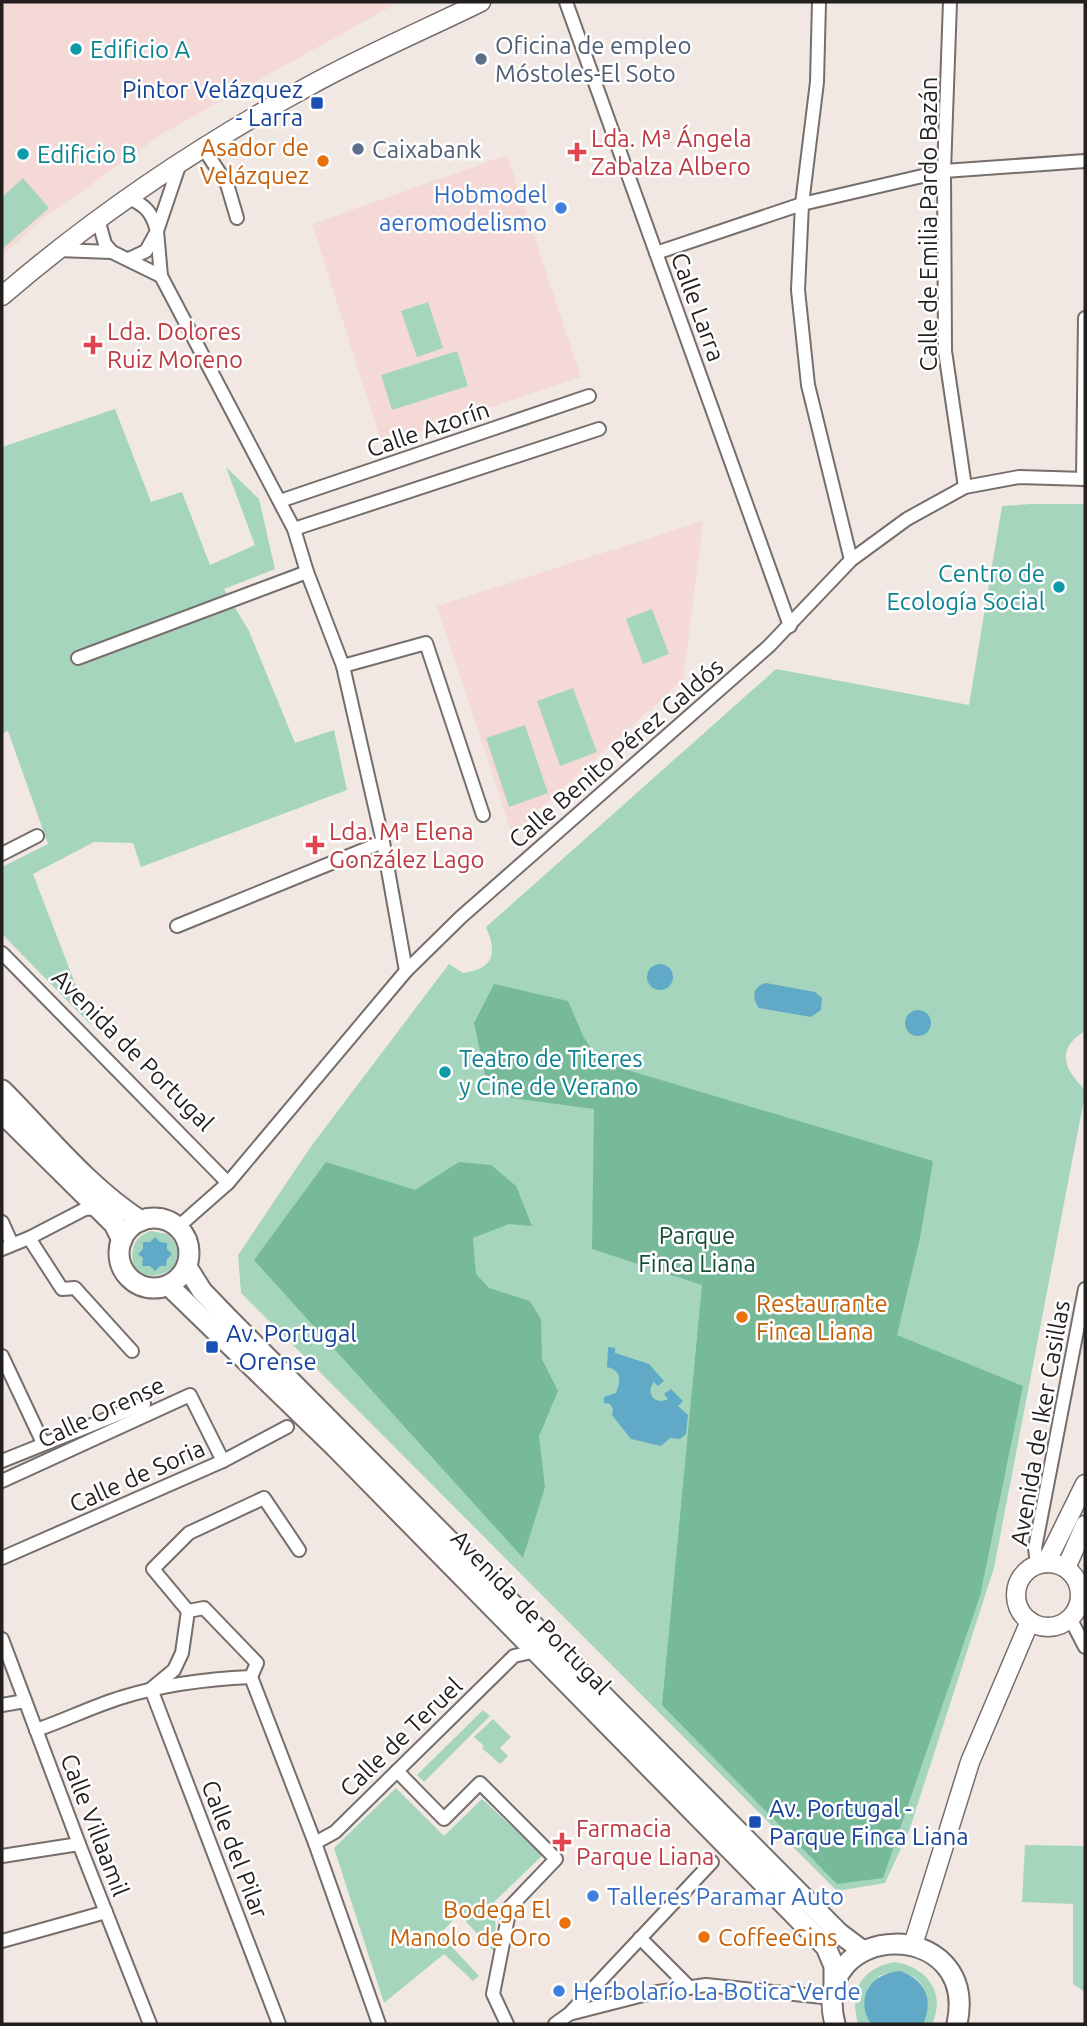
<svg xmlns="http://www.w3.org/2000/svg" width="1087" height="2026" font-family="Ubuntu,sans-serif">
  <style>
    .education { fill: #f4d9d7 }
    .green { fill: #a5d6bd }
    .forest { fill: #76ba99 }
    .water { fill: #61aac7 }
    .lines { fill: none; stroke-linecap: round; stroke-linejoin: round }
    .street-casing { stroke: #766e6a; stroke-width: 16 }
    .secondary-casing { stroke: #766e6a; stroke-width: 21 }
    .primary-casing { stroke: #766e6a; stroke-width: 23 }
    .street { stroke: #fff; stroke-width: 12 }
    .secondary { stroke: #fff; stroke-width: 18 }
    .primary { stroke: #fff; stroke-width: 19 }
    .culture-dot { fill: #0f9aa8; stroke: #fff; stroke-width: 2.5 }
    .service-dot { fill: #5c6f8a; stroke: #fff; stroke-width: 2.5 }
    .transit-dot { fill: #1a4fb4; stroke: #fff; stroke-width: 2.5 }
    .health-dot { fill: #e0444e; stroke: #fff; stroke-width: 2.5 }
    .food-dot { fill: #e8710a; stroke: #fff; stroke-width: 2.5 }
    .shop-dot { fill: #3f7fe0; stroke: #fff; stroke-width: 2.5 }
    .labels { text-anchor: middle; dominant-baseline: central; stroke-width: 5; stroke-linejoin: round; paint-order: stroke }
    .service-label { font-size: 24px; fill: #4e5e75; stroke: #fff; text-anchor: start }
    .culture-label { font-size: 24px; fill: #0d838f; stroke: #fff; text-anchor: start }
    .transit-label { font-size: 24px; fill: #164399; stroke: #fff; text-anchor: start }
    .health-label { font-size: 24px; fill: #be3a42; stroke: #fff; text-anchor: start }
    .food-label { font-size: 24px; fill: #c56008; stroke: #fff; text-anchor: end }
    .shop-label { font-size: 24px; fill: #366cbe; stroke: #fff; text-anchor: start }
    .street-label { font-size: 24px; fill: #231f1e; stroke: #fff }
    .park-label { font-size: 24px; fill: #164d37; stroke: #fff }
  </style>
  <rect width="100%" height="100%" fill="#f1e8e3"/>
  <g class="education">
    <path d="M2,2H399L165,132L40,221L2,256Z"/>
    <path d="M507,155L581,377L382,444L312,224Z"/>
    <path d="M703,521L683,680L512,834L437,606Z"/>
  </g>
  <g class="green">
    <path d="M23,178L49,208L2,249V197Z"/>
    <path d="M428,302L443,348L417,357L401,311Z"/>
    <path d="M457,351L468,386L392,410L381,375Z"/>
    <path d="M115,409L151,502L182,492L210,565L255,545L226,467L259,499L275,569L224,589L249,631L295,743L334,730L347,790L141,867L133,843L94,842L33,874L91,1025L2,934V867L48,844L8,731L2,733V447Z"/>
    <path d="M1031,504H1085V1031C1056,1049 1063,1068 1085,1090V1094L994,1568L909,1831L885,1883L837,1891L241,1293L238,1255L312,1145L449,964L463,973C493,969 498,954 486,927L776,669L969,705L1002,506Z"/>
    <path d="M652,609L669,654L643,664L626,619Z"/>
    <path d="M573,688L597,752L560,766L537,701Z"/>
    <path d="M525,725L548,793L509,807L486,738Z"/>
    <path d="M151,1231L167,1234C209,1273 123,1297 133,1249C135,1239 142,1234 151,1231Z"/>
    <path d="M483,1710L490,1716L424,1782L417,1775Z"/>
    <path d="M493,1719L511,1737L500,1748L508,1756L500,1764L482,1748L484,1746L474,1737Z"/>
    <path d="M396,1788L444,1836L482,1799L543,1855L495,1901L496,1954L459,1914L440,1934L479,1976L473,1981L444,1954L384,2003L334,1848Z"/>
    <path d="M1025,1845L1085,1846V1992L1073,1984V1904L1022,1902Z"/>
    <path d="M894,1962C926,1966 947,1993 932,2024H922C939,1991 914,1962 879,1976L869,2022L871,2024L858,2023C849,1990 861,1969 894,1962Z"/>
  </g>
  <g class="forest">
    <path d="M494,984L568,1001L584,1038L598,1059L624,1069L933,1161L920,1238L897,1335L1023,1386L980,1596L883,1878L837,1884L662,1705L702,1285L592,1249L594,1109L511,1098L486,1079L474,1023Z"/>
    <path d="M326,1162L415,1190L459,1162L491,1165L516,1186L532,1226L509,1224L473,1238L476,1274L489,1288L530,1301L541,1319L542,1359L558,1391L539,1436L545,1487L523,1558L254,1260Z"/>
  </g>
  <g class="water">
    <circle cx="660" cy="977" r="13"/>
    <path d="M766,983L815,992L822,998L821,1010L811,1017L759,1008C751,998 753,986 766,983Z"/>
    <circle cx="918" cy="1023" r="13"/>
    <path d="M155,1237L160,1242L167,1243V1249L172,1254L167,1259L166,1266H160L155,1271L150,1266H142L143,1258L138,1254L143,1249V1242H150Z"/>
    <path d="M608,1347L615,1348V1353L649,1364L664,1381L658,1386L654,1382C645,1393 655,1406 668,1399L664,1394L671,1389L683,1401L678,1406L688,1415L686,1434L680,1439L670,1438L661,1446L631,1439L612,1415L613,1409L610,1404L604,1403V1397L616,1393C621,1381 622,1370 607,1367Z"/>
    <path d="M900,1971C926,1980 934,2000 923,2024H871C854,1998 871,1973 900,1971Z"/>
  </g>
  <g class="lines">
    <g class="street-casing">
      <g id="street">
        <path d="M566,2L790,626"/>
        <path d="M819,2L817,82L802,204L798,290L808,385L851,560"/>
        <path d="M950,2L944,171L945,351L965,487"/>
        <path d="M204,149L227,184L237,218"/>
        <path d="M180,163L157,231L161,276L294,529L307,572L343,666L383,842L406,971"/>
        <path d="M128,198C146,205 152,213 157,231L146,251L129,259"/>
        <path d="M98,219L105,244L112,252"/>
        <path d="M58,250L112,252L161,276"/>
        <path d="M656,253L802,204L944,171L1085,161"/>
        <path d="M1083,479L1085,318"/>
        <path d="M280,501L589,396"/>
        <path d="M294,529L599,429"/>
        <path d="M78,658L307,572"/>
        <path d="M343,666L426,643L483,815"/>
        <path d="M2,854L37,836"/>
        <path d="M177,926L383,842"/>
        <path d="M2,953L228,1183"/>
        <path d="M2,1222L12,1244"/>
        <path d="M178,1227L228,1183L406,971L461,917L769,646L851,560L907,519L965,487L1019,477L1085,479"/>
        <path d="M29,1238L62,1289L75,1288L132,1351"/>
        <path d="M2,1249L29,1238L85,1209L98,1208"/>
        <path d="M2,1356L43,1443"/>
        <path d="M2,1461L144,1404"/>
        <path d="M2,1481L190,1395L223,1461"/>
        <path d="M2,1558L223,1461L287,1427"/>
        <path d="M1037,1564L1035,1548L1085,1289"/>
        <path d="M188,1611L182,1653L174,1670L151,1689L279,2024"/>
        <path d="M1070,1618L1085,1647"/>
        <path d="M2,1639L79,1844L150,2024"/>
        <path d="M251,1677L315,1843L379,2024"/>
        <path d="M251,1677L257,1663L204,1608L188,1611L153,1569L189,1533L264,1498L299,1550"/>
        <path d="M2,1705L25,1701"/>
        <path d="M36,1730C66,1720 93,1706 123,1697C165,1684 208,1679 251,1677"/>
        <path d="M397,1771L444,1819L480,1783L556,1859L510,1907L493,1994L507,2024"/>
        <path d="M315,1843L335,1832L514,1656L536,1651"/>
        <path d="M2,1856L79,1844"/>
        <path d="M640,1938L690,1988"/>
        <path d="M2,1941L106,1912"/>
        <path d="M569,2014L651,1993L706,1985L833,1998"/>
        <path d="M555,2024L569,2014L712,1862"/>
      </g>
    </g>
    <g class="secondary-casing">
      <g id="secondary">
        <path d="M2,296C96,215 200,145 309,86C365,55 424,30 481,2"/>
        <path d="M1046,1563L1085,1484"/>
        <circle cx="1048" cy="1595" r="32"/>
        <path d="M1066,1568L1085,1525"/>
        <path d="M913,1945L970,1762L1030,1621"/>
      </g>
    </g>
    <g class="primary-casing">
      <g id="primary">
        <path d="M2,1090C46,1134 88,1187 141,1221"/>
        <path d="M2,1113L114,1224L122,1240"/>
        <circle cx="154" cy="1253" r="35"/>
        <path d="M187,1267L202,1291L227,1317L839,1933L863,1951"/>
        <path d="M168,1285L335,1447L826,1947L834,1966V1986"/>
        <path d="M835,2024C808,1919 980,1916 957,2024"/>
      </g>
    </g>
    <use href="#street" class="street"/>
    <use href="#secondary" class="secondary"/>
    <use href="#primary" class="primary"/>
  </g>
  <g class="culture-dot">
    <circle cx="76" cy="49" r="7"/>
    <circle cx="23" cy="154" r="7"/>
    <circle cx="1059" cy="587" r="7"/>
    <circle cx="445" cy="1072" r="7"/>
  </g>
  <g class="service-dot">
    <circle cx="481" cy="59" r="7"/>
    <circle cx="358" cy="149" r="7"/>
  </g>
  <g class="transit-dot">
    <rect x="310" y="96" width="14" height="14" rx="3.5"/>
    <rect x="205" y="1340" width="14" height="14" rx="3.5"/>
    <rect x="748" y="1815" width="14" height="14" rx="3.5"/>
  </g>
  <g class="health-dot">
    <path d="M573.5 141.5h7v7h7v7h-7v7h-7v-7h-7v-7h7z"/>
    <path d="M89.5 334.5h7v7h7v7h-7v7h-7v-7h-7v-7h7z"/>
    <path d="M311.5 834.5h7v7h7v7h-7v7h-7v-7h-7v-7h7z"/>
    <path d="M558.5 1831.5h7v7h7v7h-7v7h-7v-7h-7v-7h7z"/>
  </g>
  <g class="food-dot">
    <circle cx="323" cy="161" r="7"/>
    <circle cx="742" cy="1317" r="7"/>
    <circle cx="565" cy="1923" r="7"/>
    <circle cx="704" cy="1937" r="7"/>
  </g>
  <g class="shop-dot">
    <circle cx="561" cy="208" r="7"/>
    <circle cx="593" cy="1896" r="7"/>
    <circle cx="559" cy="1991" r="7"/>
  </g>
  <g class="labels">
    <g class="service-label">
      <text x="495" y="45">Oficina de empleo<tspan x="495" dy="28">Móstoles-El Soto</tspan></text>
      <text x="372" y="149">Caixabank</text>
    </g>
    <g class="culture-label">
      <text x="90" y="49">Edificio A</text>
      <text x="37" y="154">Edificio B</text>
      <text x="1045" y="573" text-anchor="end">Centro de<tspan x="1045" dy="28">Ecología Social</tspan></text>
      <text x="459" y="1058">Teatro de Titeres<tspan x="459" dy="28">y Cine de Verano</tspan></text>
    </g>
    <g class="transit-label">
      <text x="303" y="89" text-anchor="end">Pintor Velázquez<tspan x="303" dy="28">- Larra</tspan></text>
      <text x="226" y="1333">Av. Portugal<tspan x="226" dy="28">- Orense</tspan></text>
      <text x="769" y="1808">Av. Portugal -<tspan x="769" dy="28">Parque Finca Liana</tspan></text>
    </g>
    <g class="health-label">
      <text x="591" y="138">Lda. Mª Ángela<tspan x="591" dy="28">Zabalza Albero</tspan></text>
      <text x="107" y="331">Lda. Dolores<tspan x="107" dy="28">Ruiz Moreno</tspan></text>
      <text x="329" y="831">Lda. Mª Elena<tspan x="329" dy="28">González Lago</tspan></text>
      <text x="576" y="1828">Farmacia<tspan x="576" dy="28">Parque Liana</tspan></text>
    </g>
    <g class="food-label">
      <text x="309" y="147">Asador de<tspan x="309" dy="28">Velázquez</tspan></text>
      <text x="756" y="1303" text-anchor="start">Restaurante<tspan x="756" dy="28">Finca Liana</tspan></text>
      <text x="551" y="1909">Bodega El<tspan x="551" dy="28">Manolo de Oro</tspan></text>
      <text x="718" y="1937" text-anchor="start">CoffeeGins</text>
    </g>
    <g class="shop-label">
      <text x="547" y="194" text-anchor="end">Hobmodel<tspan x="547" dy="28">aeromodelismo</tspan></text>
      <text x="607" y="1896">Talleres Paramar Auto</text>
      <text x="573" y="1991">Herbolarío La Botica Verde</text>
    </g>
    <g class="street-label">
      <text transform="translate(928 224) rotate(-90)">Calle de Emilia Pardo Bazán</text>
      <text transform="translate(698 307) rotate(70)">Calle Larra</text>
      <text transform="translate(428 429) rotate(-19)">Calle Azorín</text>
      <text transform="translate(616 753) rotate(-41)">Calle Benito Pérez Galdós</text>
      <text transform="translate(133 1050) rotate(45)">Avenida de Portugal</text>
      <text transform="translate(101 1412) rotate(-25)">Calle Orense</text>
      <text transform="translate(1040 1423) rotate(-80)">Avenida de Iker Casillas</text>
      <text transform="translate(137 1476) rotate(-24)">Calle de Soria</text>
      <text transform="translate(531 1612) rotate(46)">Avenida de Portugal</text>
      <text transform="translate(401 1737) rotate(-44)">Calle de Teruel</text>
      <text transform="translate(95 1825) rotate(69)">Calle Villaamil</text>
      <text transform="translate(235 1849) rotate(69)">Calle del Pilar</text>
    </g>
    <g class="park-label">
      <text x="697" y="1235">Parque<tspan x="697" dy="28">Finca Liana</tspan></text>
    </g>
  </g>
  <rect width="1087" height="2026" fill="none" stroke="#231f1e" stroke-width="7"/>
</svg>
